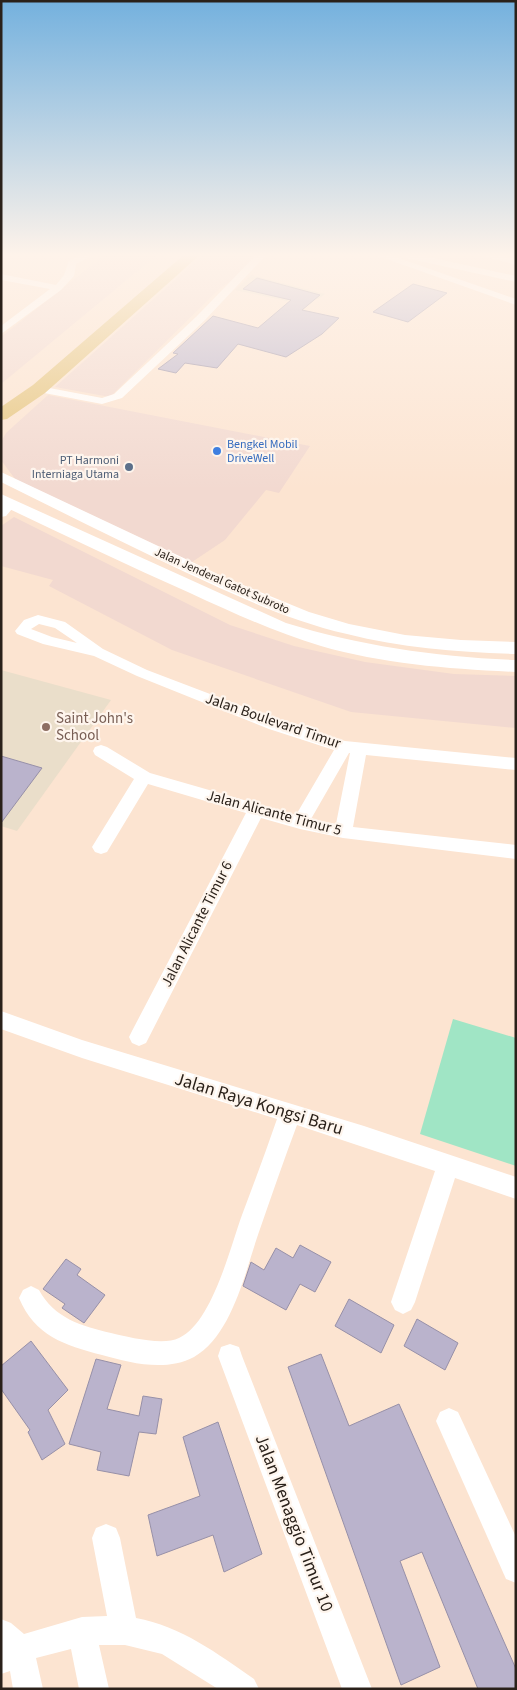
<svg xmlns="http://www.w3.org/2000/svg" width="517" height="1690" font-family="'Source Sans 3',sans-serif">
  <style>
    .commercial { fill: #f2d9d0 }
    .education { fill: #eadeca }
    .green { fill: #a0e5c5 }
    .building { fill: #bab3cc; stroke: #9790a8 }
    .lines { fill: none; stroke-linecap: round; stroke-linejoin: round }
    .minor { fill: #fff; fill-rule: evenodd }
    .tertiary { fill: #fff; fill-rule: evenodd }
    .primary { fill: #e5c47b; fill-rule: evenodd }
    .shop-dot { fill: #3f7fe0; stroke: #fef5ed; stroke-width: 2 }
    .service-dot { fill: #5c6f8a; stroke: #fef5ed; stroke-width: 2 }
    .education-dot { fill: #8d6e63; stroke: #fef5ed; stroke-width: 2 }
    .labels { text-anchor: middle; dominant-baseline: central; stroke-width: 4.5; stroke-linejoin: round; paint-order: stroke }
    .far-shop-label { font-size: 12px; fill: #366cbe; stroke: #fef5ed; text-anchor: start }
    .far-service-label { font-size: 12px; fill: #4e5e75; stroke: #fef5ed; text-anchor: end }
    .far-street-label { font-size: 12px; fill: #2a211a; stroke: #fef5ed }
    .education-label { font-size: 15px; fill: #785e54; stroke: #fef5ed; text-anchor: start }
    .street-label { font-size: 15px; fill: #2a211a; stroke: #fef5ed }
    .near-street-label { font-size: 18px; fill: #2a211a; stroke: #fef5ed }
  </style>
  <rect width="100%" height="100%" fill="#fce4d1"/>
  <g class="commercial">
    <path d="M106,254H158L1,384V337Z"/>
    <path d="M204,254H260L238,276L219,289L110,397L55,387Z"/>
    <path d="M48,395L310,446L279,493L266,490L225,540L192,562L15,479L1,460V442L6,433Z"/>
    <path d="M14,517L230,625L294,646L365,662L454,674L516,676V728L351,712L172,650L49,586L53,580L1,566V526Z"/>
  </g>
  <g class="education">
    <path d="M251,275L325,294L318,299L298,294L287,301L235,290Z"/>
    <path d="M1,670L111,700L17,831L1,826Z"/>
  </g>
  <path class="green" d="M453,1019L516,1038V1166L420,1134Z"/>
  <g class="building">
    <path d="M257,278L320,295L302,310L339,318L322,334L286,357L238,344L217,368L185,363L176,373L158,369L178,354L173,353L213,316L258,328L291,300L243,289Z"/>
    <path d="M413,284L447,293L408,322L373,312Z"/>
    <path d="M1,756L42,768L1,823Z"/>
    <path d="M300,1245L331,1262L315,1292L300,1284L286,1310L243,1286L251,1262L264,1270L276,1248L293,1258Z"/>
    <path d="M66,1259L81,1269L77,1275L105,1295L84,1323L62,1308L65,1304L43,1289Z"/>
    <path d="M349,1299L394,1325L381,1353L335,1326Z"/>
    <path d="M417,1319L458,1343L445,1370L404,1346Z"/>
    <path d="M31,1341L68,1390L48,1410L65,1444L42,1460L28,1432L30,1430L1,1389V1366Z"/>
    <path d="M321,1354L349,1426L399,1404L516,1669V1689H478L422,1552L400,1561L440,1667L401,1685L288,1367Z"/>
    <path d="M96,1359L121,1365L107,1409L139,1416L143,1396L162,1399L156,1434L139,1432L129,1476L97,1470L101,1452L69,1444Z"/>
    <path d="M218,1422L262,1554L224,1572L213,1535L157,1556L148,1515L200,1496L183,1437Z"/>
  </g>
  <g class="lines">
    <g class="minor">
      <path d="M85,253H97L76,264L74,276L61,290L1,334V326L50,289L1,280V274L56,285L64,275L69,261Z"/>
      <path d="M258,253H268L205,320L122,398L102,404L39,392L34,389L39,386L102,398L114,394L197,316Z"/>
      <path d="M370,253H384L516,299V305Z"/>
      <path d="M410,253L516,276V282L406,258V254Z"/>
      <path d="M473,253H491L516,259V265Z"/>
      <path d="M11,499L17,503L6,516L1,517V506L7,500Z"/>
      <path d="M38,615L65,622L103,649L147,670L281,721L345,741L516,758V770L366,755L353,827L516,845V859L343,838L300,829L261,818L146,1043L139,1046L132,1043L129,1037L132,1031L246,813L148,784L107,852L101,854L95,852L92,847L134,779L95,755L93,751L95,747L101,745L107,747L150,773L296,815L334,750L269,729L137,676L94,656L43,644L17,634L15,631L24,620ZM39,624L55,628L77,643L52,637L31,629ZM349,753H350L336,824L311,819Z"/>
      <path d="M1,1011L82,1040L364,1126L516,1177V1199L455,1178L415,1302L411,1310L403,1314L395,1310L391,1302L435,1171L297,1125C284,1160 272,1194 260,1229C246,1268 233,1335 194,1357C166,1372 130,1363 102,1355C64,1345 35,1336 19,1298L23,1290L31,1286L39,1290C54,1318 81,1326 111,1333C128,1337 163,1346 179,1338C212,1323 230,1248 242,1215C254,1183 266,1151 277,1119L82,1058L1,1029Z"/>
      <path d="M230,1344L239,1347L242,1356L372,1689H342L218,1356L221,1347Z"/>
      <path d="M449,1408L458,1412L516,1537V1583L506,1579L436,1421L440,1412Z"/>
      <path d="M106,1524L116,1528L120,1538L136,1618C181,1626 218,1654 254,1679L259,1689H218L162,1654L125,1645H99L109,1689H79L71,1649L36,1658L43,1689H13L10,1671L1,1674V1619L11,1623L24,1634L82,1617L107,1616L92,1538L96,1528Z"/>
    </g>
    <g class="tertiary">
      <path d="M1,472L226,578L309,612L349,624L405,635L461,640L516,642V654C459,652 402,648 347,634C290,621 237,596 185,572C123,543 62,512 1,482Z"/>
      <path d="M1,494L286,623C361,646 437,657 516,660V672C451,669 383,664 321,646C275,632 233,613 190,593C127,565 64,535 1,505Z"/>
    </g>
    <path class="primary" d="M186,253H202L45,393L7,419L1,420V407L33,385Z"/>
  </g>
  <linearGradient id="sky" x2="0" y2="1"><stop stop-color="#74b1de"/><stop offset="0.52" stop-color="#fef3ea"/><stop offset="1" stop-color="#fef3ea" stop-opacity="0"/></linearGradient>
  <rect width="517" height="490" fill="url(#sky)"/>
  <circle class="shop-dot" cx="217" cy="451" r="5"/>
  <circle class="service-dot" cx="129" cy="467" r="5"/>
  <circle class="education-dot" cx="46" cy="727" r="5"/>
  <g class="labels">
    <g class="far-shop-label">
      <text x="227" y="444">Bengkel Mobil<tspan x="227" dy="14">DriveWell</tspan></text>
    </g>
    <g class="far-service-label">
      <text x="119" y="460">PT Harmoni<tspan x="119" dy="14">Interniaga Utama</tspan></text>
    </g>
    <g class="far-street-label">
      <text transform="translate(222 581) rotate(24)">Jalan Jenderal Gatot Subroto</text>
    </g>
    <g class="education-label">
      <text x="56" y="718">Saint John's<tspan x="56" dy="17">School</tspan></text>
    </g>
    <g class="street-label">
      <text transform="translate(273 721) rotate(19)">Jalan Boulevard Timur</text>
      <text transform="translate(274 813) rotate(15)">Jalan Alicante Timur 5</text>
      <text transform="translate(197 924) rotate(-63)">Jalan Alicante Timur 6</text>
    </g>
    <g class="near-street-label">
      <text transform="translate(259 1104) rotate(17)">Jalan Raya Kongsi Baru</text>
      <text transform="translate(294 1523) rotate(69)">Jalan Menaggio Timur 10</text>
    </g>
  </g>
  <rect width="517" height="1690" fill="none" stroke="#2a211a" stroke-width="5"/>
</svg>
